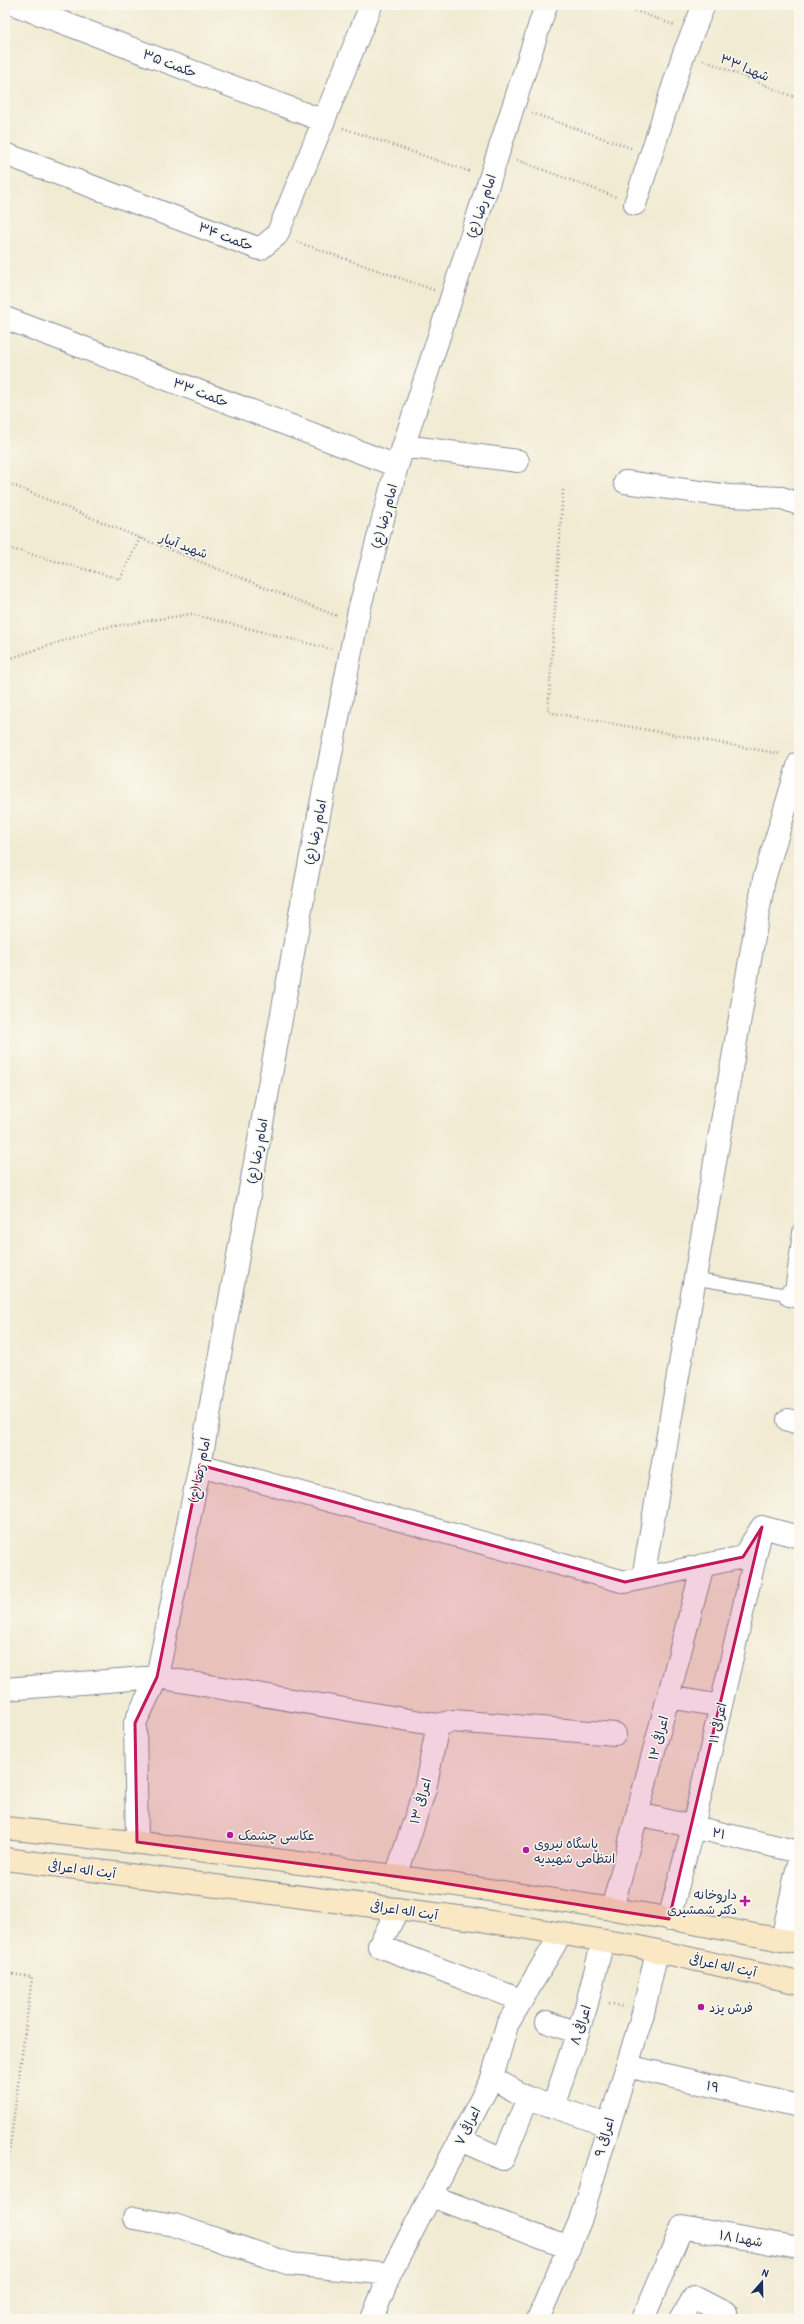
<svg xmlns="http://www.w3.org/2000/svg" width="804" height="2324" font-family="'Patrick Hand','Playpen Sans Arabic',sans-serif">
<style>
.lines{fill:none;stroke-linecap:round;stroke-linejoin:round}
.service-casing{stroke:#868d98;stroke-width:13}
.minor-casing{stroke:#868d98;stroke-width:24}
.secondary-casing{stroke:#868d98;stroke-width:24}
.path{stroke:#868d98;stroke-width:2.5;stroke-dasharray:1 3;stroke-linecap:butt}
.service{stroke:#fff;stroke-width:11}
.minor{stroke:#fff;stroke-width:22}
.secondary{stroke:#fae7c3;stroke-width:22}
.marked{fill:#c2185b;fill-opacity:0.2;stroke:#c2185b;stroke-width:3;stroke-linejoin:round}
.poi-dot{fill:#b5179e;stroke:#fbf7ec;stroke-width:1.5}
.labels{text-anchor:middle;dominant-baseline:central;stroke-width:3;stroke-linejoin:round;paint-order:stroke}
.street-label{font-size:13px;fill:#1b2f5e;stroke:#fbf7ec}
.poi-label{font-size:13px;fill:#1b2f5e;stroke:#fbf7ec;text-anchor:start}
</style>
<rect width="100%" height="100%" fill="#fbf7ec"/>
<filter id="ink" filterUnits="userSpaceOnUse"><feTurbulence type="fractalNoise" baseFrequency=".025" numOctaves="2"/><feDisplacementMap in="SourceGraphic" scale="8" xChannelSelector="R" yChannelSelector="G"/><feConvolveMatrix kernelMatrix="1 2 1 2 8 2 1 2 1" color-interpolation-filters="sRGB"/></filter>
<filter id="wash" filterUnits="userSpaceOnUse"><feTurbulence type="fractalNoise" baseFrequency=".012" numOctaves="4" result="noise"/><feDisplacementMap in="SourceGraphic" scale="16" xChannelSelector="R" yChannelSelector="G"/><feGaussianBlur stdDeviation="0.9" result="paint"/><feColorMatrix in="noise" values="0 0 0 0 0 0 0 0 0 0 0 0 0 0 0 0 0 1.4 0 .05"/><feComposite in="paint" operator="in"/></filter>
<g filter="url(#wash)">
<rect width="100%" height="100%" fill="#f1ebd3"/>
</g>
<g filter="url(#ink)">
<g class="lines">
<defs>
<path id="service" d="M695,1279l95,16 9,-66"/>
<path id="minor" d="M16,5l308,116
M5,154l255,95 17,-14 94,-230
M635,204l49,-151 20,-48
M5,318l392,148
M404,446l114,15
M625,482l104,14 53,2 17,6
M790,1295l9,2
M788,1420l11,3
M200,1465l425,117 118,-25 19,-30
M762,1527l37,10
M643,1578l121,-699 35,-116
M5,1689l152,-12 281,48 15,-4 162,13
M669,1697l52,9
M639,1814l160,38
M137,1842l-2,-119 22,-46 43,-212 105,-578 54,-277 38,-144 149,-461
M396,1876l29,-87 13,-64
M398,1909l-19,37 142,54
M612,1909l91,-344
M669,1919l24,-92 66,-287
M782,1940l17,-80
M547,2022l31,11
M627,2066l172,40
M492,2078l36,20 79,27
M553,2107l33,-100 17,-66
M460,2140l43,19 25,-61
M431,2196l138,52
M134,2218l40,7 116,39 100,10
M372,2319l18,-45 102,-196 15,-53 54,-91
M538,2319l42,-98 63,-208 14,-62
M643,2319l39,-92 117,21
M681,2319l13,-22 31,16 -4,6"/>
<path id="secondary" d="M5,1828c214,22 427,52 639,86 52,9 103,20 155,29
M5,1859l469,60 161,27 164,37"/>
</defs>
<!-- service casing -->
<use href="#service" class="service-casing"/>
<!-- minor casing -->
<use href="#minor" class="minor-casing"/>
<!-- secondary casing -->
<use href="#secondary" class="secondary-casing"/>
<!-- path -->
<path class="path" d="M620,5l54,20
M703,60l96,39
M532,113l99,35
M343,128l128,44
M517,160l99,37
M297,242l137,48
M5,482l135,56 197,78
M563,490l-15,222 233,42
M5,547l115,32 20,-41
M5,660l97,-32 89,-14 140,35
M5,1973l27,4 -27,208
M609,2003l14,4"/>
<!-- service -->
<use href="#service" class="service"/>
<!-- minor -->
<use href="#minor" class="minor"/>
<!-- secondary -->
<use href="#secondary" class="secondary"/>
</g>
</g>
<!-- marked area -->
<path class="marked" d="M200,1465l425,117 118,-25 19,-30 -93,392 -239,-38 -293,-39 -2,-119 22,-46z"/>
<!-- markers -->
<g class="poi-dot">
<circle cx="230" cy="1835" r="4"/>
<circle cx="526" cy="1850" r="4"/>
<path d="M743 1895h4v4h4v4h-4v4h-4v-4h-4v-4h4z"/>
<circle cx="701" cy="2007" r="4"/>
</g>
<g class="labels">
<!-- street labels -->
<g class="street-label">
<text transform="translate(170 63) rotate(21)">حکمت ۳۵</text>
<text transform="translate(745 67) rotate(22)">شهدا ۳۳</text>
<text transform="translate(481 206) rotate(-72)">امام رضا (ع)</text>
<text transform="translate(226 236) rotate(21)">حکمت ۳۴</text>
<text transform="translate(201 392) rotate(21)">حکمت ۳۳</text>
<text transform="translate(384 516) rotate(-75)">امام رضا (ع)</text>
<text transform="translate(184 545) rotate(21)">شهید آبیار</text>
<text transform="translate(315 832) rotate(-79)">امام رضا (ع)</text>
<text transform="translate(257 1151) rotate(-80)">امام رضا (ع)</text>
<text transform="translate(199 1470) rotate(-79)">امام رضا (ع)</text>
<text transform="translate(717 1723) rotate(-77)">اعرافی ۱۱</text>
<text transform="translate(658 1738) rotate(-75)">اعرافی ۱۲</text>
<text transform="translate(420 1801) rotate(-74)">اعرافی ۱۳</text>
<text transform="translate(719 1833) rotate(13)">۲۱</text>
<text transform="translate(82 1869) rotate(7)">آیت اله اعرافی</text>
<text transform="translate(404 1910) rotate(8)">آیت اله اعرافی</text>
<text transform="translate(723 1965) rotate(12)">آیت اله اعرافی</text>
<text transform="translate(580 2025) rotate(-72)">اعرافی ۸</text>
<text transform="translate(713 2086) rotate(13)">۱۹</text>
<text transform="translate(467 2126) rotate(-63)">اعرافی ۷</text>
<text transform="translate(604 2137) rotate(-74)">اعرافی ۹</text>
<text transform="translate(741 2238) rotate(10)">شهدا ۱۸</text>
</g>
<!-- poi labels -->
<g class="poi-label">
<text x="238" y="1835">عکاسی چشمک</text>
<text x="534" y="1843">پاسگاه نیروی<tspan x="534" dy="15">انتظامی شهیدیه</tspan></text>
<text x="737" y="1894" text-anchor="end">داروخانه<tspan x="737" dy="15">دکتر شمشیری</tspan></text>
<text x="709" y="2007">فرش یزد</text>
</g>
</g>
<!-- margin -->
<rect width="804" height="2324" fill="none" stroke="#fbf7ec" stroke-width="20"/>
<!-- north arrow -->
<g transform="translate(762 2282) rotate(20)" stroke="#fbf7ec" stroke-width="3" paint-order="stroke">
<path d="M0-3L7 15L0 10L-7 15Z" fill="#1b2f5e"/>
<text y="-6" font-size="11" font-weight="bold" text-anchor="middle" fill="#1b2f5e">N</text>
</g>
</svg>
